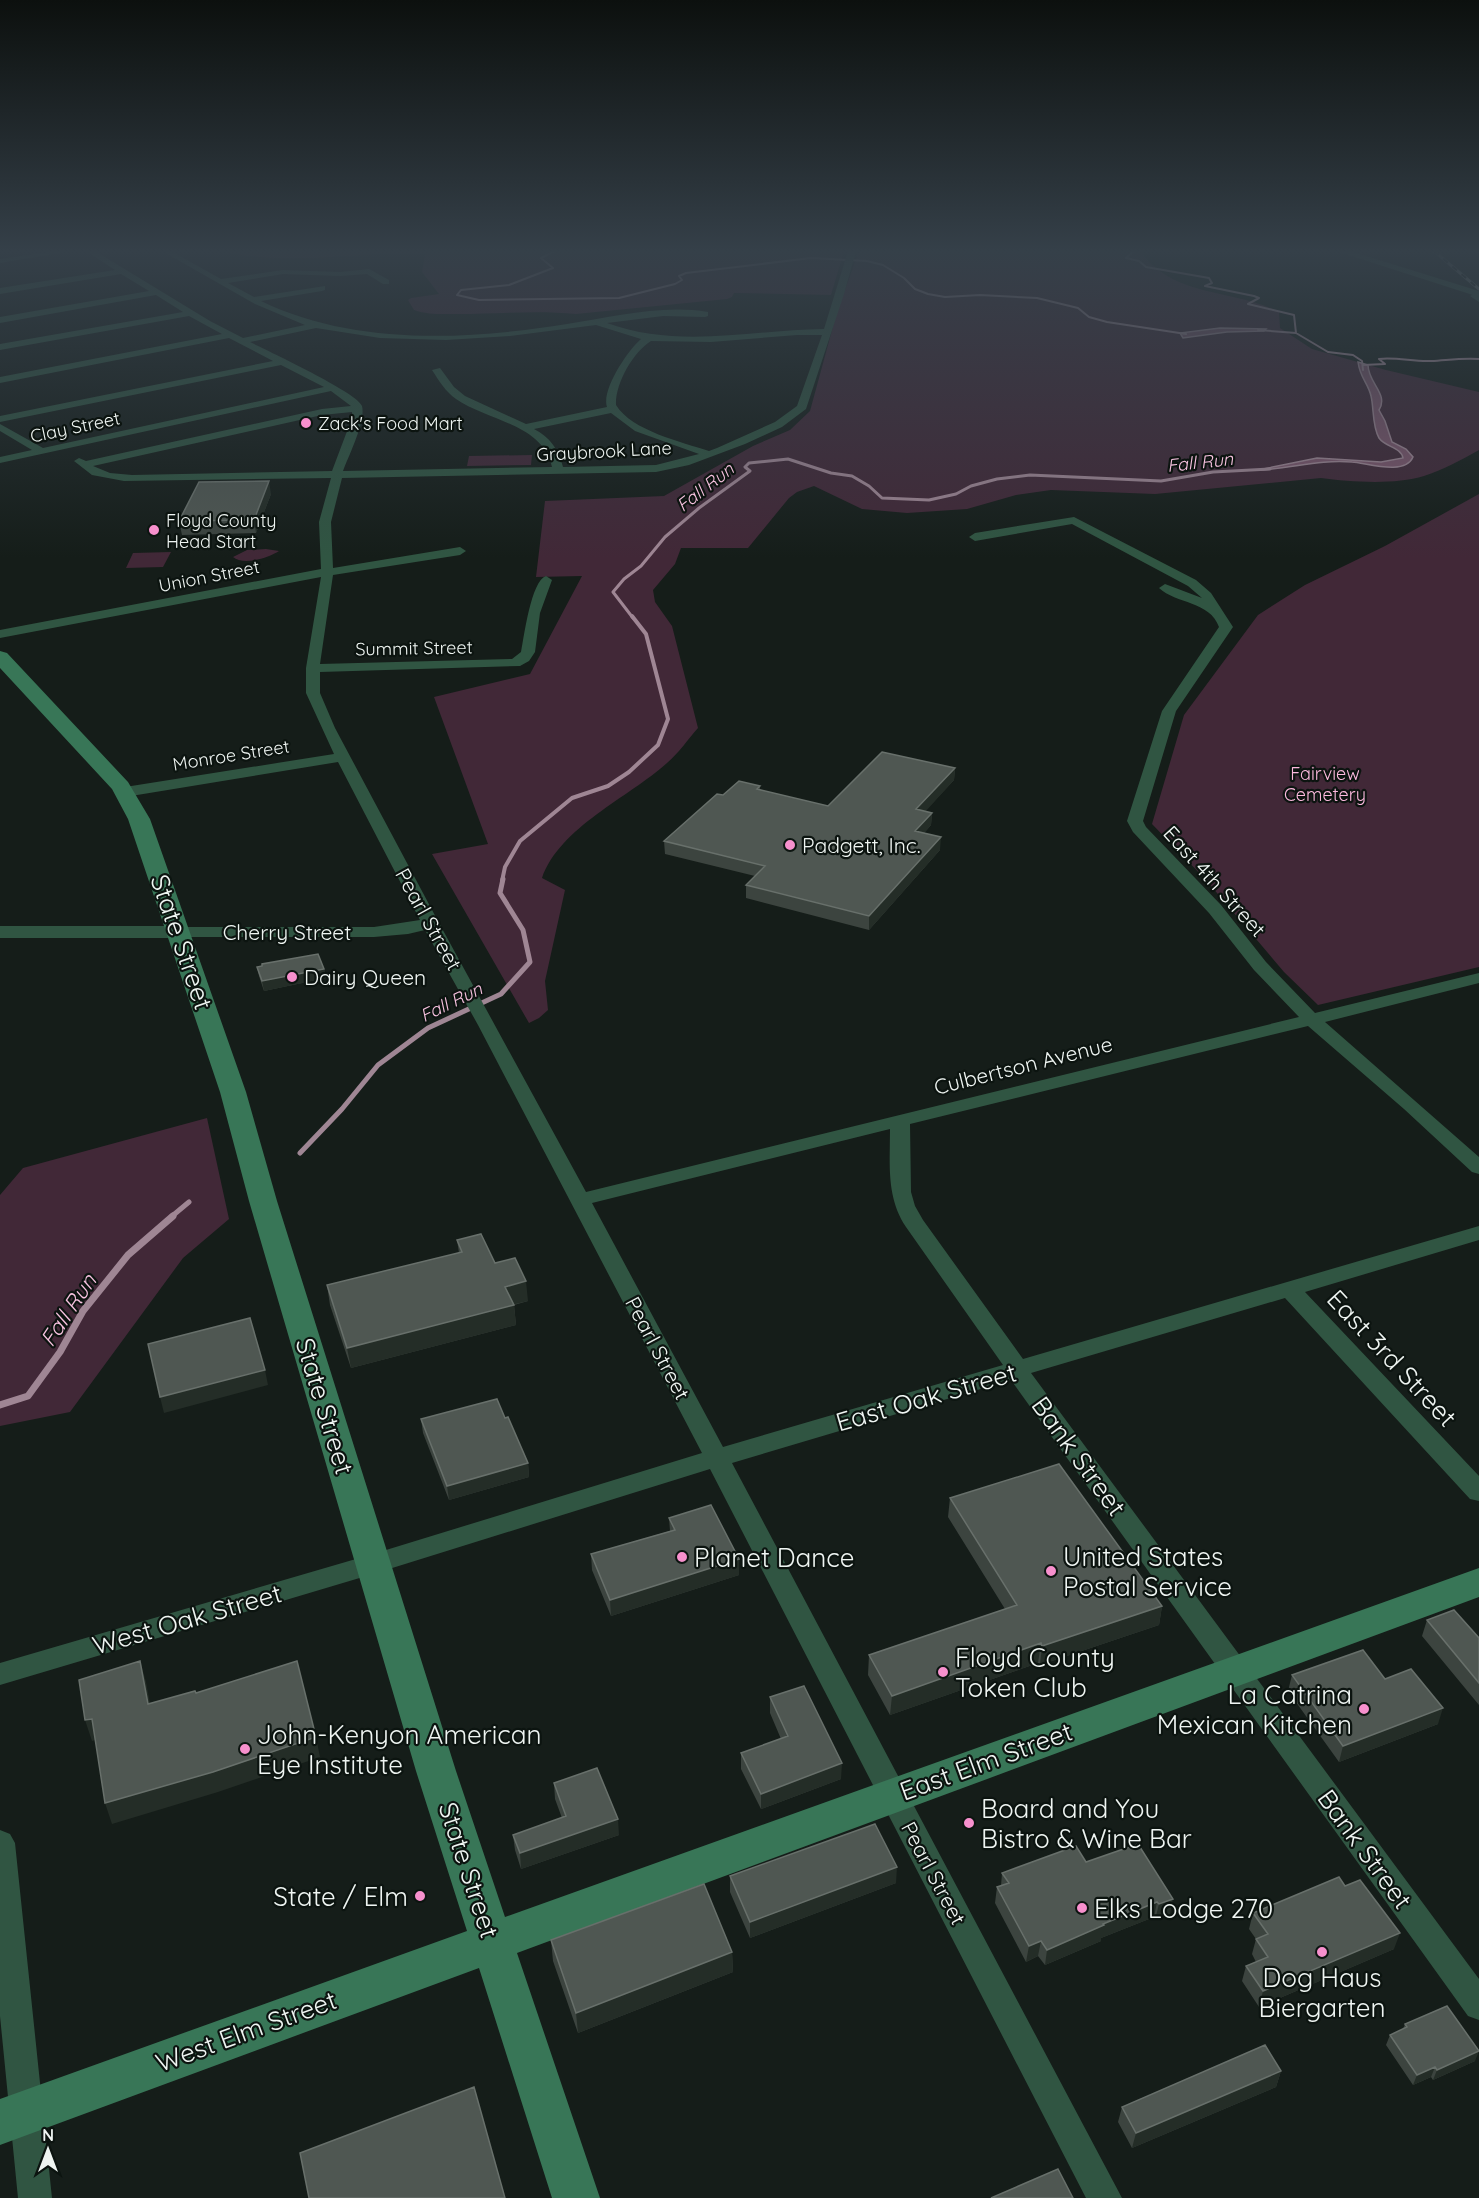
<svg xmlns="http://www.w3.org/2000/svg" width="1479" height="2198" font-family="Quicksand,sans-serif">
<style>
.green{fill:#412837}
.water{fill:#7d566c;stroke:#9f8694;stroke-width:1.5}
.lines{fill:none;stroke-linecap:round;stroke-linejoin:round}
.stream-far4{stroke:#9f8694;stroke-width:2}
.stream-far3{stroke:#9f8694;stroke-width:3}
.stream-far2{stroke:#9f8694;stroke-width:4}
.stream-far1{stroke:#9f8694;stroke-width:5}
.stream{stroke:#9f8694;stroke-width:7}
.minor{fill:#305542;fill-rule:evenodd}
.tertiary{fill:#305542;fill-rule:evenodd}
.secondary{fill:#387657;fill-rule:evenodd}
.rail-casing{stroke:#79807d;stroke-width:3}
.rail{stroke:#0c1410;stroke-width:2;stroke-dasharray:6;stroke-linecap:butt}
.wall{fill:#3c443f}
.shaded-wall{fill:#242d27}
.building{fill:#4f5752;stroke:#68706b;stroke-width:1.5}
.poi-dot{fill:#f790cd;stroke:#0c1410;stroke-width:2}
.labels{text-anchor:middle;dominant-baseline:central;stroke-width:4.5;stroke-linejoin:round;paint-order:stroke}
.far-poi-label{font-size:18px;fill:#eff5f2;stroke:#0c1410;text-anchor:start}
.far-street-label{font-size:18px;fill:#eff5f2;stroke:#0c1410}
.far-water-label{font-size:18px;font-style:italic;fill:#f9c3e1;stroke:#0c1410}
.far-park-label{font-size:18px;fill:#fcb9de;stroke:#0c1410}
.poi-label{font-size:21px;fill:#eff5f2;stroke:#0c1410;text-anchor:start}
.street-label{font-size:21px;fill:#eff5f2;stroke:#0c1410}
.water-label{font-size:22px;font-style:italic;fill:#f9c3e1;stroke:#0c1410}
.near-street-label{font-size:26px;fill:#eff5f2;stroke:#0c1410}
.near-poi-label{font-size:26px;fill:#eff5f2;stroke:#0c1410;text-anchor:start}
</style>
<rect width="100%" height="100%" fill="#151d19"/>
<!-- green -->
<path class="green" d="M219,251h625l-13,44 -97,-2 -2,4 -5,2 -151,15c-40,-4 -79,0 -119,0 -14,0 -29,1 -43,-4l-6,-10 3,-2 28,-4 -17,-22 3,-18c-73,-3 -132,13 -206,-3z
M859,251h281c35,48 92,37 139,61l1,16 32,21 74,21 93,22v58c-18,10 -36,20 -55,26 -29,9 -73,6 -103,2l-166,16 -104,-4 -35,5 -49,14 -60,4 -45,-4 -48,-23 -17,6 -8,6 -41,50h-67l-6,16 -22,26 2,12 17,24 26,102c-10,11 -19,25 -31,35 -39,35 -107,64 -125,115l23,12 -20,91 3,29 -9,8 -10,5 -97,-169 56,-10 -54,-147 96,-23 52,-98 -46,1 9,-76 119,-5 89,-50 37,-16 20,-19 27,-99z
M532,455l-1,10 -64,1 2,-10z
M1479,494v473l-161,38 -34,-33 -78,-92 -54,-56 32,-109 74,-100 47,-30 80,-39z
M266,549l13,2c-11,7 -36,15 -46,6l14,-7z
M171,552l-8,15 -37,1 7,-15z
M207,1118l22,101 -46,39 -113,154 -70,14v-231l23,-27z"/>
<!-- water -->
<path class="water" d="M1220,328l46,1 -2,2 -37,1 -44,6 -3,-5z
M1358,362l10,3c0,18 21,29 11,45l6,11 7,21 14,7 7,8c-8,19 -46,6 -61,5 -33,-3 -62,7 -94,8l59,-12 64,4 22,-4c-2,-11 -18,-11 -24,-20 -7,-12 -5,-30 -8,-42 -3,-13 -11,-18 -13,-34z"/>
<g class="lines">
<!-- stream-far4 -->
<path class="stream-far4" d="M555,251l-14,7 12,10 -44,17 -48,5 -4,5 22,5 140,-2 56,-14 7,-4 -3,-4 7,-3 125,-15 56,3 16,4 21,13 11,11 13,5 17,3 35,-2 57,3 41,10 11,9 18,5 79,12
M1134,251l-8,7 13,3 7,6 63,11 3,5 -7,3 49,10 5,2 -11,6 46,11 2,18 32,19 25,3 9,6 1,9
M1258,330l38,3
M1363,365l22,-1 -6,-5c18,-2 35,3 52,2 18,-1 29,-3 48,-2"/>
<!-- stream-far3 -->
<path class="stream-far3" d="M633,618l-20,-26 11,-13 17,-13 24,-29 34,-29 51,-37 -5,-4 4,-4 39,-4 43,14 21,3 17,10 13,12 47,2 27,-6 15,-8 26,-7 33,-4 131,6 52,-9 57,-3"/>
<!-- stream-far2 -->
<path class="stream-far2" d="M502,881l3,-14 15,-26 52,-43 36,-12 21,-14 29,-27 10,-26 -22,-85 -14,-18"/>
<!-- stream-far1 -->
<path class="stream-far1" d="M300,1153l42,-44 36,-44 50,-37 73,-34 29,-32 -7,-32 -23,-37 3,-14
M171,1217l18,-15"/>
<!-- stream -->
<path class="stream" d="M0,1405l28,-9 32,-44 23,-41 45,-56 45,-39"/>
<!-- minor -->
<path class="minor" d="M55,251h17l-72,12v-4z
M86,251h9l115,70 33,17 62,-13 -50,-21 -93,-53h9l50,28 62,-9 57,2 29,-3 20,11v4h-6l-16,-10 -27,2 -57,-2 -55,9 26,14 71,-11v4l-3,1 -61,10c93,45 206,39 306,23 45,-7 96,-20 141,-12v4l-3,1 -42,-1 -56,7c71,26 144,7 217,6l24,-78h8l-12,43 -38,115 -24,18 -37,17 -56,21 -33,7 -314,6 -11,44 2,46 127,-21 6,4 -6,4 -127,20 -13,89 192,-5 9,-7c3,-15 10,-71 25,-76l6,4 -12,33 -5,39 -6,9 -9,5 -200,6v21l15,35 104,195 147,269 713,-175 -45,-47 -45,-57 -76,-81 -6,-11 35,-110 57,-84c-9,-26 -43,-23 -60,-39l6,-4 37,14 -14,-12 -116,-62 -97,17 -6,-4 6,-4 99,-16 122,63 15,13 22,34 -57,84 -33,110 3,6 75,78 45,57 49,51 164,-40v10l-154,39 154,135v17l-7,-2 -68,-63 -96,-83 -398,98 1,68 4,14 8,14 100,139 456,-133v14l-174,52 174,184v25l-9,-2 -185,-201 -254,75 448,606v41l-11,-4 -457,-636 -279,83 390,735h-36l-376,-729 -337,105 -373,111v-22l373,-109 329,-101 -224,-428 -53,-95 -17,4 -34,3h-195l-6,-1 -3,-4 3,-4 6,-1h195l46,-7 -82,-158 -213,35 -8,-5 8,-5 209,-33 -28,-61v-25l15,-91 -321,61v-8l321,-61 -2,-47 12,-44 -207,3 -32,-6 -18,-14 5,-3 7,3 236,-52 29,-3 -20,-15 -331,72v-6l32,-7 -32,-19v-7l43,24 281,-61 -43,-22 -281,57v-6l273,-55 -44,-23 -229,45v-6l222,-43 -33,-18 -189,34v-6l183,-32 -27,-17 -156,28v-6l149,-26 -28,-17 -121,20v-6l115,-18zM596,325l45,14c-13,11 -40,51 -34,68l-81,17 -61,-28 -11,-9 -14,-19 -8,2c7,11 14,22 24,29 32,22 87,25 96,68l-209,4c6,-16 23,-50 19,-65 -4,-13 -94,-55 -112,-64l66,-14 64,10 66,2 64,-4zM797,335h25l-25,71 -22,16 -58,26 -8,3c-27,-9 -77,-20 -93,-46 -1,-21 17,-53 35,-64l60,1zM352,412v6l-20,53 -200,4 -22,-2 -17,-7 229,-51zM611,413l24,18 64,23 -43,11 -93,2c-4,-17 -13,-30 -29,-38zM890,1129c0,35 -4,68 16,98l97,138 -280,82 -131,-244z
M1472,251h7v3z
M1479,291v11l-9,-6z
M0,1830l10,4 5,9 37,355h-34l-18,-182z"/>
<!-- tertiary -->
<path class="tertiary" d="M1336,251h14l129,40v6z
M0,926h179l7,2 4,4 -4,4 -7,2h-179z"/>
<!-- secondary -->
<path class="secondary" d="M0,651l7,2 121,129 22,37 96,273 31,109 179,570 49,146 974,-349v29l-962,356 83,245h-48l-73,-230 -479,177v-46l467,-168 -51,-160 -167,-570 -29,-109 -92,-273 -16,-30 -112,-121z"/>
<defs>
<path id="rail" d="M1434,251l45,38"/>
</defs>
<!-- rail casing -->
<use href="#rail" class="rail-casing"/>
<!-- rail -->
<use href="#rail" class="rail"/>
</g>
<!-- wall -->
<path class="wall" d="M271,494l-15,39 -74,2 -3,-14z
M955,768l-1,12 -29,31 7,2 -1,12 -7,8 16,17 -71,80 -123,-32v-13l9,-9 -90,-22 -1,-13 59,-46 37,-9v4l68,16z
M257,967l67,2 2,9 -62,13 -5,-15z
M457,1240l38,23 33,38 -14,4 2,20 -165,43 -21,-63 -3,-20 132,-32z
M505,1418l23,45 1,14 -80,23 -26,-67 -2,-14z
M950,1498l212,108 -3,19 -119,40 -2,-2 -148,52 -22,-40 1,-20 136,-46 -57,-92z
M669,1518l70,57 -128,41 -19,-46 -1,-16 79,-23z
M1427,1620l52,18v67l-57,-69z
M1292,1675l146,49 -99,38 -51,-71z
M770,1697l71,82 -80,30 -20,-40v-16l40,-14 -11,-26z
M554,1783l65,52 -98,34 -6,-19 -2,-15 49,-17 -7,-19z
M1138,1844l32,70 -15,6 -1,-3 -53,21v3l-56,24 -7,-9 -12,6 -31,-59 2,-16 4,-1 1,-13 84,-11z
M730,1876l166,7 -146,55 -20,-46z
M1345,1886l49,63 -135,58 -17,-26 4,-15 10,-4 -4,-8 4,-15 -7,-10 4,-16z
M551,1940l181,12 1,20 -155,61 -25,-72z
M1405,2024l70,37 -42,19 -2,-3 -18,8 -27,-40 4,-10 13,-6z
M1281,2071l-5,16 -144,61 -14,-26 4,-15z"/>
<!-- shaded-wall -->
<path class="shaded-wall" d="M269,481l2,13 -15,39 -2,-13z
M955,768l-1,12 -38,42v-13z
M932,813l-1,12 -16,19v-13z
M941,837l-1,13 -71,80v-14z
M324,969l2,9 -62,13 -2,-10z
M526,1281l2,20 -21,5 -2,-19z
M514,1305l2,20 -165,43 -4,-20z
M265,1370l3,15 -104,28 -4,-16z
M528,1463l1,14 -80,23 -2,-14z
M739,1559v16l-128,41 -1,-16z
M1162,1606l-3,19 -119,40 2,-19z
M1041,1643l-3,20 -148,52 2,-19z
M140,1661l6,21 8,43 -6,-21z
M1443,1708l-5,16 -99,38 4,-16z
M92,1719l7,20 -7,2 -7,-21z
M316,1737l4,20 -102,35 -106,32 -7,-21z
M842,1763l-1,16 -80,30v-15z
M618,1819l1,16 -98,34 -1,-16z
M897,1867l-1,16 -146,55v-16z
M1173,1899l-3,15 -15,6 4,-16z
M1157,1902l-3,15 -53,21v3l-56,24 2,-15 56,-26z
M1400,1933l-6,16 -135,58 4,-16z
M1041,1941l-3,15 -12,6 3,-16z
M732,1952l1,20 -155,61 -2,-20z
M1479,2051l-4,10 -42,19 4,-10z
M1435,2067l-4,10 -18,8 4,-10z
M1281,2071l-5,16 -144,61 4,-15z"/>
<!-- building -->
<path class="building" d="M269,481l-15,39 -75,1 20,-39z
M882,752l73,16 -39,41 16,4 -17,18 26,6 -72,79 -123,-31 19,-19 -101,-25 53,-47 6,1 16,-14 21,5 -3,3 71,17z
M318,954l6,15 -62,12 -5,-14 5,-1v-2z
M481,1234l14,29 20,-5 11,23 -21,6 9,18 -167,43 -20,-63 135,-33 -5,-12z
M250,1318l15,52 -105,27 -12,-53z
M497,1399l8,19 3,-1 20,46 -81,23 -26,-67z
M1059,1464l103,142 -120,40 -1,-3 -149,53 -23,-41 148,-50 -67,-107z
M711,1505l28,54 -129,41 -19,-46 84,-24 -6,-12z
M1454,1610l25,28v45l-52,-63z
M1363,1650l22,29 26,-10 32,39 -100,38 -51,-71z
M140,1661l8,43 47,-13 1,2 101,-32 19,76 -103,35 -108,31 -13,-84 -7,1 -6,-40z
M804,1686l38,77 -81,31 -20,-41 47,-17 -18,-39z
M597,1768l21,51 -98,34 -7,-18 53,-19 -12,-33z
M875,1824l22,43 -147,55 -20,-46z
M1138,1844l35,55 -14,5 -2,-2 -54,22 1,1 -57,25 -6,-9 -12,5 -32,-59 12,-4 -7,-10 74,-27 10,16z
M1339,1877l6,9 15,-6 40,53 -137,58 -17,-25 22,-9 -12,-18 12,-5 -15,-21z
M704,1884l28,68 -156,61 -25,-73z
M1447,2006l32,45 -42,19 -2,-3 -18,8 -27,-40 17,-8 -2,-3z
M1265,2045l16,26 -145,62 -14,-26z
M474,2087l31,111h-196l-9,-45z
M1058,2169l15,29h-82z"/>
<!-- sky -->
<linearGradient id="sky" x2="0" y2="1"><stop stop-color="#0c100e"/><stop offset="0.45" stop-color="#354049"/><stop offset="1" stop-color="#354049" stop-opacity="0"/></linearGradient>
<rect width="1479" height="558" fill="url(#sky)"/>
<!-- markers -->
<g class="poi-dot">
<circle cx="306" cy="423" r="6"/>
<circle cx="154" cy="530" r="6"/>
<circle cx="790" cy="845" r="6"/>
<circle cx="292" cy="977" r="6"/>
<circle cx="682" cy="1557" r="6"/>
<circle cx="1051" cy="1571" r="6"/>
<circle cx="943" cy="1672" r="6"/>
<circle cx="1364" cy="1709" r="6"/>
<circle cx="245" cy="1749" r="6"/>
<circle cx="969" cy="1823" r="6"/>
<circle cx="420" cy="1896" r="6"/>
<circle cx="1082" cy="1908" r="6"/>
<circle cx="1322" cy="1952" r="6"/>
</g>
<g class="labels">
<!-- far-poi labels -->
<g class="far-poi-label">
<text x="318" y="423">Zack's Food Mart</text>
<text x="166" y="520">Floyd County<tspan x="166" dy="21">Head Start</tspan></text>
</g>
<!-- far-street labels -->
<g class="far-street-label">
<text transform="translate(75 427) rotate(-12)">Clay Street</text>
<text transform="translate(604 451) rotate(-3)">Graybrook Lane</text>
<text transform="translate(209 576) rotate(-11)">Union Street</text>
<text transform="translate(414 648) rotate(-1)">Summit Street</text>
<text transform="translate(231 755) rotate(-9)">Monroe Street</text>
</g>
<!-- far-water labels -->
<g class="far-water-label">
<text transform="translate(1200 462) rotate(-6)">Fall Run</text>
<text transform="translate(705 487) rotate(-38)">Fall Run</text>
<text transform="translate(451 1002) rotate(-26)">Fall Run</text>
</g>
<!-- far-park labels -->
<g class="far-park-label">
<text x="1325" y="773">Fairview<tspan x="1325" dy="21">Cemetery</tspan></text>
</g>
<!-- poi labels -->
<g class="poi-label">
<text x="802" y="845">Padgett, Inc.</text>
<text x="304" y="977">Dairy Queen</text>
</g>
<!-- street labels -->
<g class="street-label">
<text transform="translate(1215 881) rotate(48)">East 4th Street</text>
<text transform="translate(429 919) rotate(61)">Pearl Street</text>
<text x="287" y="932">Cherry Street</text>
<text transform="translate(1023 1065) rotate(-14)">Culbertson Avenue</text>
<text transform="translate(658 1348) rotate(62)">Pearl Street</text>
<text transform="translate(934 1873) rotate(62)">Pearl Street</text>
</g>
<!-- water labels -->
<g class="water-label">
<text transform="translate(68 1310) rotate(-56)">Fall Run</text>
</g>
<!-- near-street labels -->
<g class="near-street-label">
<text transform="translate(182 942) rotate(71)">State Street</text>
<text transform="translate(1392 1358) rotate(47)">East 3rd Street</text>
<text transform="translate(926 1397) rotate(-16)">East Oak Street</text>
<text transform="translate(325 1406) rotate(73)">State Street</text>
<text transform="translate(1079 1456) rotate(54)">Bank Street</text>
<text transform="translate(187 1619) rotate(-16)">West Oak Street</text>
<text transform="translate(986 1761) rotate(-20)">East Elm Street</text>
<text transform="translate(1365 1849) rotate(54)">Bank Street</text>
<text transform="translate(469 1870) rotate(72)">State Street</text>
<text transform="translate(246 2031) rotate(-20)">West Elm Street</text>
</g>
<!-- near-poi labels -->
<g class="near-poi-label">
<text x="1063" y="1556">United States<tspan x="1063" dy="30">Postal Service</tspan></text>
<text x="694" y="1557">Planet Dance</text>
<text x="955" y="1657">Floyd County<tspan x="955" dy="30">Token Club</tspan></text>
<text x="1352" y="1694" text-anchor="end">La Catrina<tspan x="1352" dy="30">Mexican Kitchen</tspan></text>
<text x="257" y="1734">John-Kenyon American<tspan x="257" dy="30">Eye Institute</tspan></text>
<text x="981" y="1808">Board and You<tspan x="981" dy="30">Bistro &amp; Wine Bar</tspan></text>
<text x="408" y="1896" text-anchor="end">State / Elm</text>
<text x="1094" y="1908">Elks Lodge 270</text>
<text x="1322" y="1977" text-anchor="middle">Dog Haus<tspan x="1322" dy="30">Biergarten</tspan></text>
</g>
</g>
<!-- north arrow -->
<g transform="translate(48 2150)" stroke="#0c1410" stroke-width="4.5" paint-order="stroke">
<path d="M0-4.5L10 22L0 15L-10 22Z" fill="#eff5f2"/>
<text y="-9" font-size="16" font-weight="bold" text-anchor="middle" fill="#eff5f2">N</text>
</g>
</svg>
